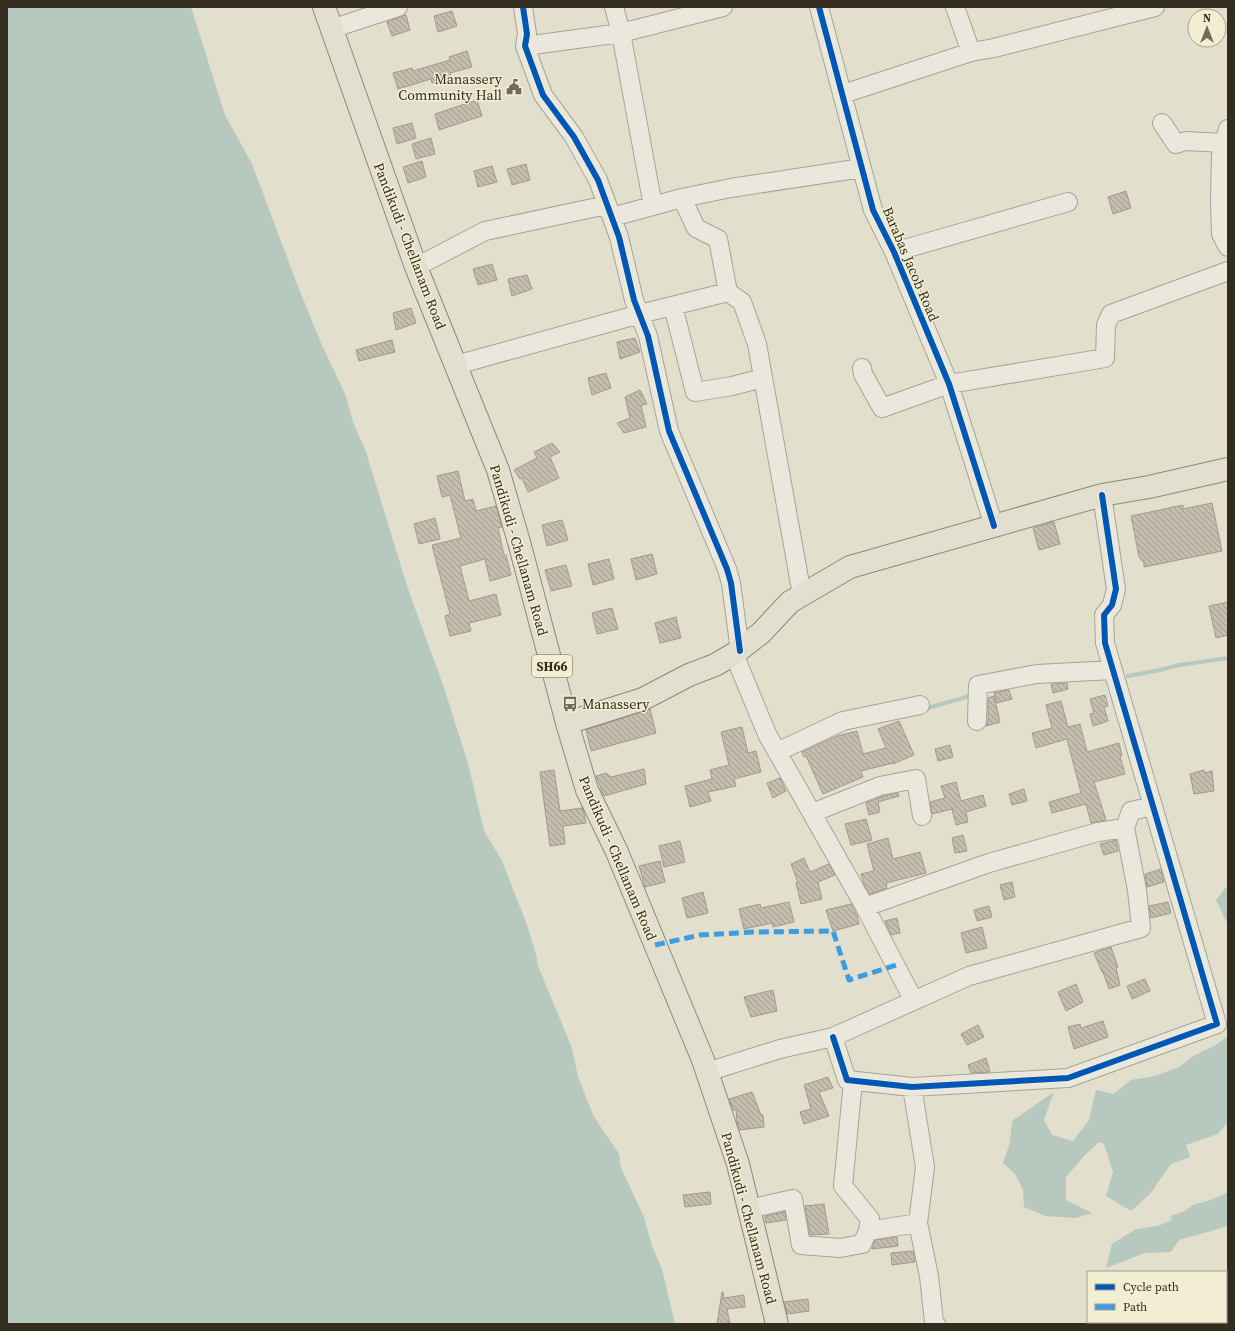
<svg xmlns="http://www.w3.org/2000/svg" width="1235" height="1331" font-family="'Source Serif 4',serif">
<style>
.water{fill:#b7c8bf}
.lines{fill:none;stroke-linecap:round;stroke-linejoin:round}
.stream{stroke:#b7c8bf;stroke-width:4}
.building{fill:url(#building-back-hatch);stroke:#a19b8c}
.minor-casing{stroke:#a7a396;stroke-width:20}
.major-casing{stroke:#8c897c;stroke-width:24}
.minor{stroke:#eae8dd;stroke-width:18}
.major{stroke:#e2dfcf;stroke-width:22}
.quiet{stroke:#3e9de0;stroke-width:5;stroke-dasharray:10 5;stroke-linecap:butt}
.cycleway-casing{stroke:#f2eed3;stroke-width:8}
.cycleway{stroke:#0057b8;stroke-width:6}
.labels{text-anchor:middle;dominant-baseline:central;stroke-width:3;stroke-linejoin:round;paint-order:stroke}
.shield{fill:#f2eed3;stroke:#6d6755;stroke-width:1}
.shield-label{font-size:13px;font-weight:bold;fill:#342d1f}
.poi-label{font-size:14px;fill:#342d1f;stroke:#f2eed3;text-anchor:end}
.street-label{font-size:14px;fill:#342d1f;stroke:#f2eed3}
</style>
<defs>
<pattern id="building-back-hatch" width="6" height="6" patternUnits="userSpaceOnUse"><rect width="6" height="6" fill="#c5bdad"/><path d="M-1 5l2 2M0 0l6 6M5-1l2 2" fill="none" stroke="#a19a8c"/></pattern>
</defs>
<rect width="100%" height="100%" fill="#e2dfcc"/>
<!-- water -->
<path class="water" d="M7,7h184l34,108 27,49 45,120 24,59 25,53 7,26 13,30 42,137 35,96 25,78 16,68 18,30 25,64 9,29 2,12 34,82 6,29 16,40 25,37 2,14 23,49 8,29 10,23 13,55h-668z
M1228,885v40l-12,-25z
M1228,1036v88h-2l-8,10 -32,11 4,12 -19,7 -21,30 -19,17 -25,-15 7,-24 -9,-28 -5,-2 -15,14 -18,21v23l26,13 -16,5 -31,-2 -21,-9 -1,-17 -8,-16 -12,-11 7,-20 2,-22 42,-29 -10,28 8,15 21,6 16,-21 7,-30 17,4 18,-14 24,-4 24,-9 14,-11 21,-10z
M1228,1192v34l-49,14 -8,12 -26,1 -39,15 6,-24 24,-15 22,-3 14,-6 -1,-4 14,-5 8,-6 18,-5z
M1228,1279v45h-101l3,-2h96v-42z"/>
<g class="lines">
<!-- stream -->
<path class="stream" d="M1128,676l32,-6 19,-5 49,-7
M924,709l49,-14"/>
</g>
<!-- building -->
<path class="building" d="M452,11l5,15 -19,6 -4,-16z
M406,15l4,15 -18,6 -5,-14z
M467,51l5,16 -22,6 1,4 -19,6 -1,-4 -33,10 -5,-16 19,-5 1,3 37,-11 -1,-3z
M477,100l5,16 -43,14 -4,-16z
M412,123l4,15 -19,6 -4,-16z
M431,138l4,16 -19,5 -4,-15z
M422,161l4,16 -18,6 -5,-16z
M526,164l4,16 -18,5 -5,-16z
M492,166l5,16 -19,5 -4,-16z
M1126,191l5,17 -18,6 -5,-17z
M492,264l5,16 -19,5 -5,-16z
M527,275l5,14 -20,7 -4,-17z
M411,308l5,15 -20,7 -3,-17z
M635,338l5,14 -20,7 -3,-17z
M392,340l3,12 -36,9 -3,-11z
M606,373l5,15 -19,7 -4,-17z
M640,390l7,14 -6,1 5,22 -22,6 -7,-10 13,-5 -5,-21z
M552,443l8,9 -10,5 9,21 -31,14 -6,-14 -2,1 -6,-9 23,-12 -3,-6z
M458,471l7,30 8,-2 3,12 20,-5 6,21 -4,1 6,27h2l5,20 -21,6 -5,-22 -25,7 9,35 27,-7 5,21 -32,8 2,8 -21,5 -5,-20 5,-2 -18,-69 29,-7 -11,-43 -8,2 -5,-21z
M1212,503l10,48 -78,16v-4l-5,-6 -8,-41 52,-11v4z
M435,518l5,21 -21,5 -5,-20z
M562,520l6,20 -21,6 -5,-21z
M1054,522l6,22 -21,6 -6,-22z
M652,554l5,20 -21,6 -5,-21z
M609,559l5,20 -21,6 -5,-21z
M566,565l6,21 -21,5 -6,-21z
M1228,602v33l-12,3 -7,-32z
M612,608l6,21 -21,5 -5,-21z
M676,617l5,21 -21,5 -5,-20z
M1067,683l1,6 -15,4 -2,-9z
M1009,690l3,9 -15,4 -3,-10z
M1105,695l3,11 -4,1 4,14 -15,5 -3,-12 4,-1 -4,-14z
M994,696l6,26 -14,4 2,-5v-23z
M1061,701l7,26 12,-3 7,28 32,-9 3,12 -2,1 5,18 -31,8 12,38 -15,3 -5,-19 -34,9 -3,-11 32,-9 -14,-54 -31,9 -4,-15 20,-5 -6,-23z
M650,709l6,24 -65,18 -5,-21z
M899,721l15,34 -21,9v-1l-32,8 2,6 -40,17 -17,-38 -2,1 -2,-5 35,-16 20,-5 6,23 23,-6 -8,-19z
M742,727l6,26 8,-2 5,21 -27,7 2,7 -28,6 3,9 -21,6 -5,-21 27,-7 -2,-9 19,-5 -8,-33z
M950,745l3,12 -15,4 -3,-12z
M644,769l2,15 -42,12 -8,-20 10,-3 5,4z
M554,770l6,41 22,-3 2,5 2,10 -23,3 2,18 -15,2 -10,-74z
M1204,770v3l8,-2 2,20 -20,3 -4,-20z
M780,778l6,13 -13,7 -6,-15z
M956,782l5,19 22,-6 3,11 -20,6 2,10 -12,3 -4,-16 -20,5 -2,-12 15,-4 -4,-12z
M1024,789l3,12 -15,4 -3,-11z
M898,793l1,3 -21,6 2,10 -11,3 -3,-12 17,-7z
M866,819l6,21 -21,5 -6,-21z
M963,835l4,16 -12,2 -3,-15z
M888,838l5,21 27,-7 6,21 -40,10 1,5 -17,6 -6,-10 -3,-10 13,-3 -7,-27z
M1116,840l2,11 -14,4 -4,-11z
M680,841l5,21 -21,5 -5,-21z
M804,858l6,14 19,-8 6,11 -17,7 4,17 -21,5 -5,-21h2l-7,-19z
M660,861l5,21 -20,5 -6,-21z
M1161,869l3,13 -17,5 -2,-13z
M1012,882l3,15 -11,3 -4,-15z
M703,892l5,21 -21,5 -5,-20z
M789,902l5,20 -21,5 -1,-4 -28,6 -5,-20 21,-5 1,4z
M1168,902l3,11 -20,5 -2,-12z
M851,904l6,11 2,9 -26,7 -7,-21z
M989,906l3,11 -15,4 -3,-11z
M897,918l3,15 -9,2 -6,-14z
M982,927l5,21 -21,5 -5,-20z
M1111,947l7,20 -2,1 4,17 -11,4 -6,-17h-1l-8,-19z
M1145,979l5,12 -18,8 -5,-13z
M1076,984l7,18 -17,9 -8,-19z
M773,990l4,21 -26,6 -7,-20z
M1103,1021l5,16 -34,12 -6,-22 12,-3 1,4z
M978,1025l6,12 -17,8 -6,-11z
M986,1058l4,14 -19,1 -3,-8z
M828,1077l5,11 -14,4 10,24 -25,8 -4,-12 11,-3 -7,-24z
M752,1092l9,23h2l1,12 -24,3 -3,-8 -1,-12h-3l-4,-11z
M710,1192l1,12 -26,3 -2,-12z
M824,1204l5,30 -19,1 -5,-29z
M785,1212l1,8 -20,3 -1,-7z
M897,1237l1,9 -26,3 3,-9z
M913,1251l2,11 -23,3 -1,-12z
M722,1292h1l1,6 20,-3 1,12 -18,2 3,15h-13z
M808,1299l1,12 -22,3 -3,-12z"/>
<g class="lines">
<defs>
<path id="minor" d="M523,7l4,27 -2,12 18,49 31,42 24,43 21,57 15,63 14,36 21,95 58,138 4,14 9,68
M614,7l7,26 102,-26
M819,7l54,203 21,42 55,132 45,142
M955,7l16,45
M331,29l67,-22
M525,46l96,-13 32,173
M843,94l128,-42 23,-4 161,-41
M1162,123l14,21 10,-3 38,2
M1228,129l-7,26 -1,44 1,35 7,13
M682,198l14,30 22,11 10,53
M612,217l70,-19 49,-10 131,-20
M894,252l174,-50
M416,267l69,-36 122,-26
M673,306l22,86 37,-6 31,-8
M456,365l184,-51 88,-22 14,10 15,42 45,251
M862,368l1,6 19,34 67,-24 156,-26 1,-33 5,-11 117,-43
M734,654l33,80 98,173 124,-44 109,-31 27,-4 6,-17 22,-5
M977,721l1,-36 59,-11 76,-4
M777,752l66,-31 77,-16
M812,813l68,-27 36,-7 6,37
M865,907l49,94
M833,1037l14,43 65,7 156,-9 149,-54 -112,-381 -1,-28 8,-10 4,-16 -14,-94
M707,1072l73,-23 53,-12 136,-61 172,-48 -4,-38 -12,-62
M853,1081l-10,105 27,33 -2,12 50,-8
M912,1087l13,80 -7,56 11,53 5,46 2,2
M749,1209l44,-10 8,46 39,3 22,-4 6,-13"/>
<path id="major" d="M324,7l92,260 82,203 21,72 48,181 20,67 30,62 86,208 35,104 39,160
M567,723l76,-24 46,-24 26,-10 19,-11 27,-21 29,-31 60,-35 252,-72 47,-8 79,-18"/>
</defs>
<!-- minor casing -->
<use href="#minor" class="minor-casing"/>
<!-- major casing -->
<use href="#major" class="major-casing"/>
<!-- minor -->
<use href="#minor" class="minor"/>
<!-- major -->
<use href="#major" class="major"/>
<!-- quiet -->
<path class="quiet" d="M655,945l45,-10 55,-3 78,-1 16,49 47,-15"/>
<defs>
<path id="cycleway" d="M523,7l4,27 -2,12 18,49 31,42 24,43 21,57 15,63 14,36 21,95 58,138 4,14 9,68
M819,7l54,203 21,42 55,132 45,142
M833,1037l14,43 65,7 156,-9 149,-54 -112,-381 -1,-28 8,-10 4,-16 -14,-94"/>
</defs>
<!-- cycleway casing -->
<use href="#cycleway" class="cycleway-casing"/>
<!-- cycleway -->
<use href="#cycleway" class="cycleway"/>
</g>
<!-- icons -->
<defs>
<symbol id="civic-bare" viewBox="-9 -9 18 18"><path d="M-.6-6.5H3V-4.5H.6V-3L4-1V1h2V6H-6V1h2V-1L-.6-3ZM-1.2 2.5V6h2.4V2.5Z" fill="#716b5c" stroke="#f2eed3" stroke-width="2.5" paint-order="stroke"/></symbol>
<symbol id="bus-bare" viewBox="-9 -9 18 18"><path d="M-5-6H5V4H4V6H2V4H-2V6H-4V4H-5ZM-3.5-4V0h7V-4ZM-3.5 1.2v1.5H-2V1.2ZM2 1.2v1.5H3.5V1.2Z" fill="#716b5c" stroke="#f2eed3" stroke-width="2.5" paint-order="stroke"/></symbol>
</defs>
<g fill-rule="evenodd">
<use href="#civic-bare" x="503" y="76" width="22" height="22"/>
<use href="#bus-bare" x="559" y="693" width="22" height="22"/>
</g>
<g class="labels">
<!-- shield labels -->
<rect class="shield" x="532" y="655" width="40" height="22" rx="3"/>
<g class="shield-label">
<text x="552" y="666">SH66</text>
</g>
<!-- poi labels -->
<g class="poi-label">
<text x="502" y="79">Manassery<tspan x="502" dy="16">Community Hall</tspan></text>
<text x="582" y="704" text-anchor="start">Manassery</text>
</g>
<!-- street labels -->
<g class="street-label">
<text transform="translate(410 246) rotate(69)">Pandikudi - Chellanam Road</text>
<text transform="translate(911 264) rotate(67)">Barabas Jacob Road</text>
<text transform="translate(519 550) rotate(74)">Pandikudi - Chellanam Road</text>
<text transform="translate(618 858) rotate(67)">Pandikudi - Chellanam Road</text>
<text transform="translate(749 1218) rotate(75)">Pandikudi - Chellanam Road</text>
</g>
</g>
<!-- border -->
<rect width="1235" height="1331" fill="none" stroke="#342d1f" stroke-width="16"/>
<!-- legend -->
<rect x="1087" y="1271" width="140" height="52" fill="#f2eed3" stroke="#a6a18b"/>
<rect x="1095" y="1284" width="20" height="6" fill="#0057b8" stroke="#a6a18b"/>
<text x="1123" y="1291" font-size="12" fill="#342d1f">Cycle path</text>
<rect x="1095" y="1304" width="20" height="6" fill="#3e9de0" stroke="#a6a18b"/>
<text x="1123" y="1311" font-size="12" fill="#342d1f">Path</text>
<!-- north arrow -->
<g transform="translate(1207 28)"><circle r="19" fill="#f2eed3" stroke="#a6a18b"/>
<path d="M0-3L7 15L0 10L-7 15Z" fill="#716b5c"/>
<text y="-6" font-size="11" font-weight="bold" text-anchor="middle" fill="#342d1f">N</text>
</g>
</svg>
